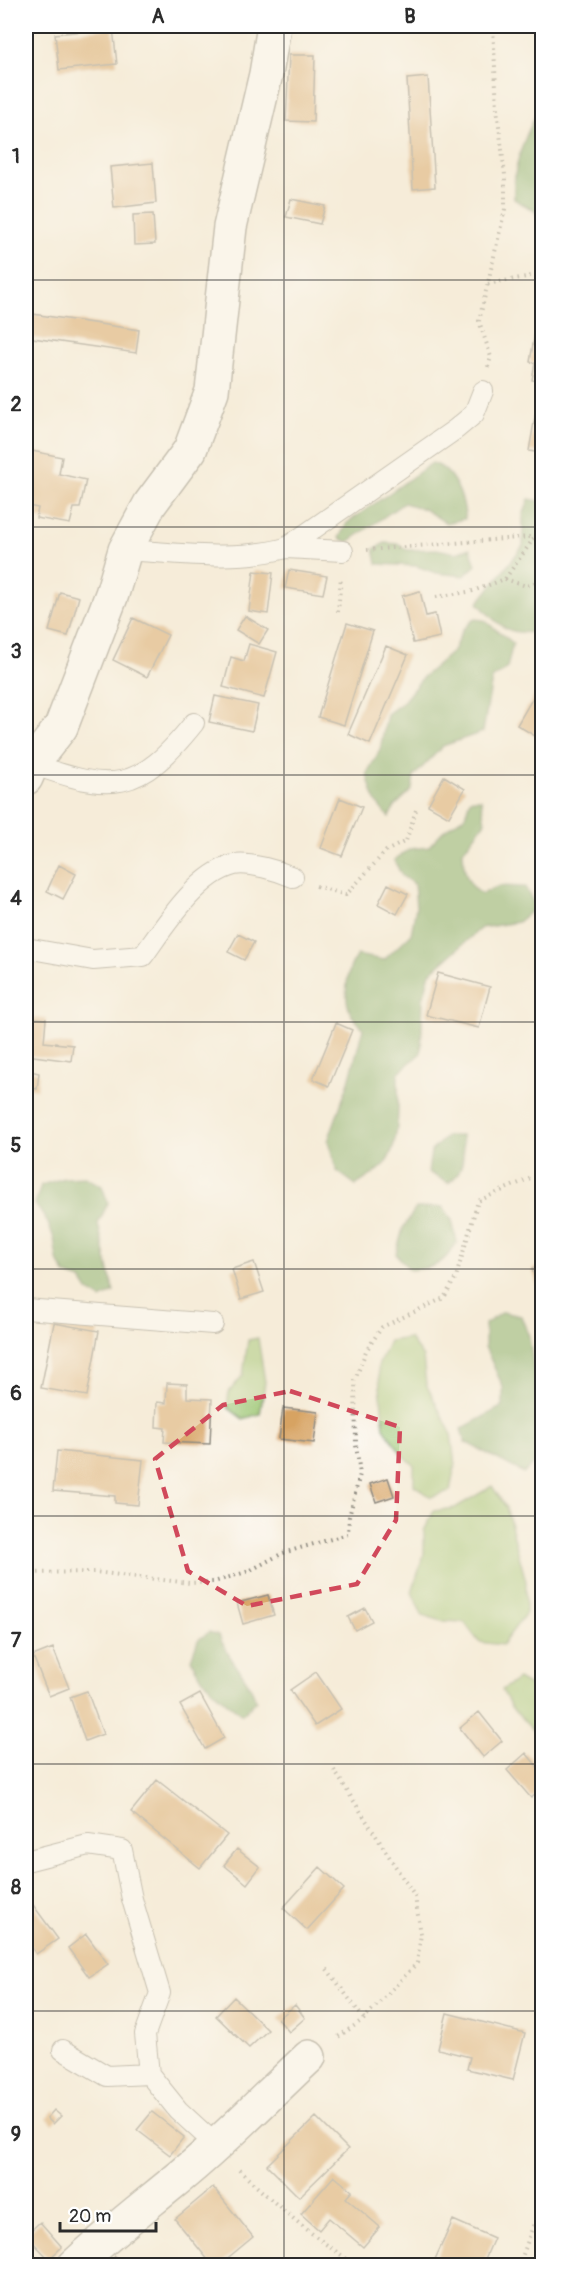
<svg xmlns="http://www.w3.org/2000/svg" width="568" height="2291" font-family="Pangolin,sans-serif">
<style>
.green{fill:#9bc470;stroke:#63784e;stroke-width:1.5}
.forest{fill:#7caa62;stroke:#546a46;stroke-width:1.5}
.building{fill:#d7a362}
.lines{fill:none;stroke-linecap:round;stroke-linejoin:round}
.lane-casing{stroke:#908c82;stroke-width:22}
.street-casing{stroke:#908c82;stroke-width:36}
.path{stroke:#908c82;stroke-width:4;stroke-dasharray:1.5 4.5;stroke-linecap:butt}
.lane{stroke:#fff;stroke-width:20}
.street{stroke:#fff;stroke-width:33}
.marked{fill:none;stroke:#d1495b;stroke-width:4.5;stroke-dasharray:12 8;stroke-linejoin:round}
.grid{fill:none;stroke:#2b2b2b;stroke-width:1.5;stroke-opacity:0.55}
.neatline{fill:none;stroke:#2b2b2b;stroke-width:2}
.grid-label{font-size:20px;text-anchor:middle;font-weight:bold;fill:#2b2b2b}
</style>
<rect width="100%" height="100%" fill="#fff"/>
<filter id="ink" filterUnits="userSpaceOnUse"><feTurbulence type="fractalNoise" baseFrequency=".0167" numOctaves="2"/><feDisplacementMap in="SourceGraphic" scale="12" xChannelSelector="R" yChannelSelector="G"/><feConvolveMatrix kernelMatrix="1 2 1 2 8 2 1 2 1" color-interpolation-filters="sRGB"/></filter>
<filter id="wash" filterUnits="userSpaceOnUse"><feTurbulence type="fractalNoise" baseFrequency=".008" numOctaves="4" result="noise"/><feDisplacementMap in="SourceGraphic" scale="24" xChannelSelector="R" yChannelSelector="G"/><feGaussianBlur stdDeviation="1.35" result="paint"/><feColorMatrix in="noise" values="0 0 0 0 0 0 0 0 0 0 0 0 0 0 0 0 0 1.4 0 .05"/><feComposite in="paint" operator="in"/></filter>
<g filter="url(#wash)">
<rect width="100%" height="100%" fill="#f6ecd9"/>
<!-- green -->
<path class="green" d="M258,1338l7,44 -5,32 -17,5 -16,-12 2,-15 14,-17 5,-35z
M409,1338l14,19 3,27 25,49 4,33 -5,25 -19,6 -17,-12v-20l-13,-12 -17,-25 -6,-62 11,-25z
M492,1486l14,21 20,74v32l-24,32 -23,-3 -15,-20 -22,-1 -20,-6 -10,-23 12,-38v-23l10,-20 21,-3z
M518,1679l24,14v47l-31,-33 -9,-17z"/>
<!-- forest -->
<path class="forest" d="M539,109h3v114l-7,-12 -21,-12c-2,-32 10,-62 25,-90z
M432,463c21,5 33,36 33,56l-19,4 -22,-14 -20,-6 -56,39 -9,-4 8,-15z
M529,499l11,2 2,3v127c-33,6 -42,-4 -64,-28l45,-57v-30z
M385,543l14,1 8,6 30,-1 19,4 14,-5 6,17 -12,11 -28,-3 -20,-7 -39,-2 -3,-15z
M474,619l10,1 29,23 -6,25 -15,11 -9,53 -40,14 -29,30 -2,14 -17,16 -6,11c-14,-12 -18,-26 -22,-44l13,-23 7,-36 15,-11 22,-27 29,-25 10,-22z
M470,799h11l4,23 -22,29c1,20 2,31 18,43l18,-8 26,1 11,20 -18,15 -37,6 -51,45 -7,26 -2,54 -23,20c0,27 4,78 -18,96 -7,6 -16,11 -24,16l-19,-14 -9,-30 21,-60 14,-52c-3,-5 -9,-10 -12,-15 -8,-16 -5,-45 6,-59l27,5 27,-26 5,-27 -2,-23 -12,-8 -8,-16 16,-11 18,-2 15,-16 22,-15z
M447,1136h15c2,17 3,38 -14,47l-20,-11 3,-21z
M85,1177l17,9 6,17 -10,21 16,68 -13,7 -13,-8 -7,-11 -15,-5 -9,-15 -3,-22 -7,-17 -12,-17 6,-19 23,-7z
M443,1207l9,13 5,22c-13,22 -21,26 -47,28l-14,-16 7,-26 13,-20z
M503,1312l18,4 8,20 13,93v28l-18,16 -59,-31 -4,-13 42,-23v-19l-18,-40v-23z
M209,1632l10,3c8,25 30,41 37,66l-14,13c-19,-13 -43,-34 -51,-55l7,-19z"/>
<g id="blocks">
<!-- building -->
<path class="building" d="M113,28l4,36 -58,6 -4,-36z
M289,55h26l-2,67 -27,-1z
M428,77l7,110 -22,2 -6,-110z
M153,163l3,40 -42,5 -4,-41z
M291,199l34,7 -5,18 -34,-7z
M153,214l2,30 -21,1 -1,-30z
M541,297h1v85l-10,-2 3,-17 -5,-1z
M26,313l113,17 -3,23 -110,-16z
M541,382h1v71l-13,-2z
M32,451l30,6 -3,17 27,6 -6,28h-6l-4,16 -34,-6 2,-10 -10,-2 -2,10v-59l4,1z
M289,570l38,6 -4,18 -38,-6z
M254,571l19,2 -5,41 -19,-3z
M420,591l6,25 9,-2 5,23 -27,6 -11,-47z
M60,592l19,5 -11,39 -19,-5z
M245,616l23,14 -9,14 -23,-14z
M133,618l35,17 -21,42 -34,-17z
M347,623l26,8 -29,94 -26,-8z
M249,644l28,8 -13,46 -41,-11 8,-30 13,4z
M386,646l22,9 -38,89 -22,-10z
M542,682v42l-7,12 -18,-11z
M215,696l43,9 -6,26 -43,-9z
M444,776l21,13 -16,28 -21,-12z
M340,798l22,9 -20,49 -21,-8z
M59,865l17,9 -13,25 -16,-8z
M388,884l20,10 -11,20 -19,-10z
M238,934l16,8 -10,18 -16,-8z
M438,973l52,14 -11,41 -53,-13z
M27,1017l19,2 -2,23 29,3 -2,16 -45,-6z
M336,1023l16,7 -23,56 -16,-7z
M26,1070l13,3 -2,16 -11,-2z
M254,1262l10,30 -23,7 -9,-30z
M542,1266v35l-10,-32z
M54,1323l45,8 -12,65 -46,-8z
M167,1383l20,1v14l25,1 -2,45 -46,-2 1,-14 -9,-1 1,-25 9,1z
M283,1408l35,4 -4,31 -35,-4z
M57,1451l86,9 -5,45 -23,-2v-7l-62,-5z
M388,1478l6,18 -18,6 -6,-18z
M268,1595l6,20 -31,9 -6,-21z
M365,1608l7,13 -17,9 -7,-13z
M53,1648l16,40 -20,8 -16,-40z
M316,1672l25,37 -26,17 -25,-36z
M87,1691l16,43 -18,7 -15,-44z
M200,1694l24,44 -19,11 -25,-44z
M479,1712l23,29 -19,16 -23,-29z
M526,1753l16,19v17l-11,9 -24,-28z
M157,1780l70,55 -27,33 -69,-56z
M237,1849l23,18 -13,17 -23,-19z
M320,1867l24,22 -37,41 -24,-22z
M28,1898l30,41 -22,15 -10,-15v-39z
M86,1934l22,30 -19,13 -21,-29z
M234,1997l34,33 -19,18 -33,-32z
M295,2005l10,13 -16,14 -11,-13z
M447,2013l78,20 -12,47 -46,-11 3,-12 -32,-8z
M54,2110l7,6 -8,8 -6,-6z
M152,2112l32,25 -14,18 -33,-25z
M316,2117l32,32 -49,48 -32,-32z
M334,2176l18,15 -6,7 34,29 -17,20 -34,-29 -10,12 -18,-16z
M213,2187l40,50 -35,29h-5l-38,-47z
M453,2220l41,18 -12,28h-50z
M40,2222l22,25 -13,12 -23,-24z
M115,2256l12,10h-19z"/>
</g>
</g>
<g filter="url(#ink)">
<use href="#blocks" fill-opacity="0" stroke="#908c82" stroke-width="1.5"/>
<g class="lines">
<defs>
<path id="lane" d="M286,548l57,3
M125,550c53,3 109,12 161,-2l170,-119 18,-15 9,-23
M32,764c81,29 106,29 162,-41
M26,948l67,12 50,-4c21,-29 54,-82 91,-91 16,-3 45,6 59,12
M26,1309l187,15
M26,1861l62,-16 34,5 10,49 28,94 -15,41 4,40 29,36 38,35
M63,2050l44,26 42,-2"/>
<path id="street" d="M26,778l6,-14 29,-37 51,-133 13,-44 25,-46 40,-54 22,-59 18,-164 36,-153 8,-48
M74,2266c31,-29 63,-54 96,-81 49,-39 93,-85 139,-128"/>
</defs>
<!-- lane casing -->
<use href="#lane" class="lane-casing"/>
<!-- street casing -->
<use href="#street" class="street-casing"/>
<!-- path -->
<path class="path" d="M488,284l54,-10
M488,367l3,-10 -12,-36 26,-112v-34l-8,-66 -4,-83
M367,550l175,-14
M505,579l21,7 16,-6
M436,597l37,-6 32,-12 29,-41
M338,612l3,-35
M316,886l30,9 40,-44 20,-10 11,-34
M26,1573l68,-1 96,11 24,-1 35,-11 34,-18 65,-19 1,-17 11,-43 -4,-29 -1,-65 11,-29 16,-24 62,-29 12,-21 22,-76 64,-28
M334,1770l81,127 6,37 -4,29 -53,56 -29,20
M327,1969l37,50
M239,2170c37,35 74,67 117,95
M519,2266l14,-40 9,-12"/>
<!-- lane -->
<use href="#lane" class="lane"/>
<!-- street -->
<use href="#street" class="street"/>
</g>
</g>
<!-- marked area -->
<path d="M0 0H568V2291H0ZM290,1391l110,36 -4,93 -39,64 -110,22 -59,-35 -33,-112 68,-54z" fill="#f6ecd9" fill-opacity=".55" fill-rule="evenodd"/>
<path class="marked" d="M290,1391l110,36 -4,93 -39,64 -110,22 -59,-35 -33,-112 68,-54z"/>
<!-- grid -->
<path class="grid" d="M284,26v2240M26,280h516M26,527h516M26,775h516M26,1022h516M26,1269h516M26,1516h516M26,1764h516M26,2011h516"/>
<!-- margin -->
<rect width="568" height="2291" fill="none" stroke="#fff" stroke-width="66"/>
<!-- scale -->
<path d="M60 2222v9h96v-9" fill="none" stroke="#2b2b2b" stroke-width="3"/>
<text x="69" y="2222" font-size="18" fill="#2b2b2b" stroke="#ffffff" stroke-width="4.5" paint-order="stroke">20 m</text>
<rect x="33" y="33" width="502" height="2225" class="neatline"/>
<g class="grid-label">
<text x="158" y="23">A</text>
<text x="410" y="23">B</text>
<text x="16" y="163">1</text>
<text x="16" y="411">2</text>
<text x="16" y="658">3</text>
<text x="16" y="905">4</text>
<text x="16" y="1152">5</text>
<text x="16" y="1400">6</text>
<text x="16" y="1647">7</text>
<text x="16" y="1894">8</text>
<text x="16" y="2141">9</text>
</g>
</svg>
